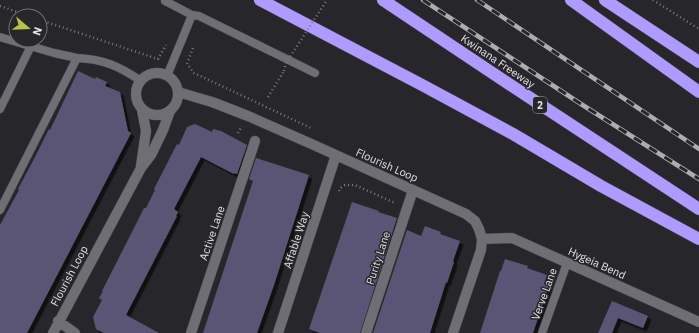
<svg xmlns="http://www.w3.org/2000/svg" width="699" height="333" font-family="'IBM Plex Sans',sans-serif">
<style>
.building{fill:#5a5574;filter:url(#shadow)}
.lines{fill:none;stroke-linecap:round;stroke-linejoin:round}
.service-casing{stroke:#424246;stroke-width:9}
.minor-casing{stroke:#424246;stroke-width:11}
.motorway-casing{stroke:#424246;stroke-width:13}
.path{stroke:#7a7a7d;stroke-width:2.5;stroke-dasharray:1 3;stroke-linecap:butt}
.service{stroke:#6f6e74;stroke-width:8}
.minor{stroke:#6f6e74;stroke-width:10}
.motorway{stroke:#af9aff;stroke-width:12}
.rail-casing{stroke:#adadb1;stroke-width:4.5}
.rail{stroke:#27272b;stroke-width:3;stroke-dasharray:9;stroke-linecap:butt}
.path-bridge{stroke:#7a7a7d;stroke-width:2.5;stroke-dasharray:1 3;stroke-linecap:butt}
.labels{text-anchor:middle;dominant-baseline:central;stroke-width:3;stroke-linejoin:round;paint-order:stroke}
.shield{fill:#27272b;stroke:#a9a9ac;stroke-width:1}
.shield-label{font-size:10px;font-weight:bold;fill:#e1e1e4}
.street-label{font-size:11px;fill:#e1e1e4;stroke:#27272b}
</style>
<defs>
<filter id="shadow"><feDropShadow dx="3.5" dy="3.5" stdDeviation="0" flood-color="#0009"/></filter>
</defs>
<rect width="100%" height="100%" fill="#27272b"/>
<!-- building -->
<path class="building" d="M78,71l17,8 1,-2 11,5 -2,4 15,6 8,39 3,2 -104,200h-27v-108l19,-35 -1,-1 16,-30 15,-30 1,1z
M195,124l17,8 1,-3 8,2 26,14 -10,29 -3,-1v1l-33,-17 -27,52 4,3 -2,4h1l-51,99 33,18h-55l-8,-4 -3,-12 9,-17 -3,-2 4,-7h-1l34,-67 8,-16h2l9,-18 -1,-1 23,-45 2,1 8,-18z
M256,158l53,17 -35,110 -17,48h-54l50,-152 -4,-2z
M352,202l27,9 -1,1 19,6 -37,115h-40l-11,-4z
M425,226l16,6 -1,2 20,7 -7,20 1,1 -7,21 -1,-1 -16,51h-57l34,-103 14,6z
M505,259l23,7 -1,2 20,7 -3,9 5,1 -16,48h-53l20,-62h1z
M612,301l36,15 -5,12 -25,-10 -6,15h-14z"/>
<g class="lines">
<defs>
<path id="service" d="M165,1l27,14 -25,61
M192,15l7,1 116,57
M0,37l54,16 23,5
M0,109l31,-63
M0,210l77,-152c26,1 42,8 64,23
M542,333l25,-70"/>
<path id="minor" d="M136 94a21 21 0 1 1 42 0a21 21 0 1 1-42 0Z
M178,92l34,10 36,14 68,30 150,68 9,7 4,8 3,10 -1,11 -28,83
M141,166l5,-35 -4,-21
M482,239l30,-1 187,84
M58,321l17,12
M53,333l88,-165 10,-13 12,-25 7,-19
M191,333l64,-192
M278,333l58,-178
M366,333l47,-143"/>
<path id="motorway" d="M260,0l164,86 89,48 88,52 98,53
M383,0l126,84 190,125
M571,0l128,92
M605,0l94,62"/>
</defs>
<!-- service casing -->
<use href="#service" class="service-casing"/>
<!-- minor casing -->
<use href="#minor" class="minor-casing"/>
<!-- motorway casing -->
<use href="#motorway" class="motorway-casing"/>
<!-- path -->
<path class="path" d="M653,0l46,29
M0,6l29,10
M40,20l118,39 8,-14
M193,48l-6,16 7,9 119,56
M268,97l16,-26
M238,133l4,-7
M339,191l1,-3 5,-3h10l40,18"/>
<!-- service -->
<use href="#service" class="service"/>
<!-- minor -->
<use href="#minor" class="minor"/>
<!-- motorway -->
<use href="#motorway" class="motorway"/>
<defs>
<path id="rail" d="M423,0l158,104 118,75
M477,0l222,149"/>
</defs>
<!-- rail casing -->
<use href="#rail" class="rail-casing"/>
<!-- rail -->
<use href="#rail" class="rail"/>
<!-- path-bridge -->
<path class="path-bridge" d="M284,71l2,-8 41,-63"/>
</g>
<g class="labels">
<!-- shield labels -->
<rect class="shield" x="533" y="97" width="14" height="16" rx="3"/>
<g class="shield-label">
<text x="540" y="105">2</text>
</g>
<!-- street labels -->
<g class="street-label">
<text transform="translate(498 61) rotate(34)">Kwinana Freeway</text>
<text transform="translate(387 165) rotate(24)">Flourish Loop</text>
<text transform="translate(212 233) rotate(-71)">Active Lane</text>
<text transform="translate(296 240) rotate(-72)">Affable Way</text>
<text transform="translate(378 258) rotate(-72)">Purity Lane</text>
<text transform="translate(597 263) rotate(24)">Hygeia Bend</text>
<text transform="translate(69 276) rotate(-62)">Flourish Loop</text>
<text transform="translate(544 294) rotate(-70)">Verve Lane</text>
</g>
</g>
<!-- north arrow -->
<g transform="translate(28 28) rotate(109)"><circle r="19" fill="#27272b" stroke="#717175"/>
<path d="M0-3L7 15L0 10L-7 15Z" fill="#bac045"/>
<text y="-6" font-size="11" font-weight="bold" text-anchor="middle" fill="#e1e1e4">N</text>
</g>
</svg>
